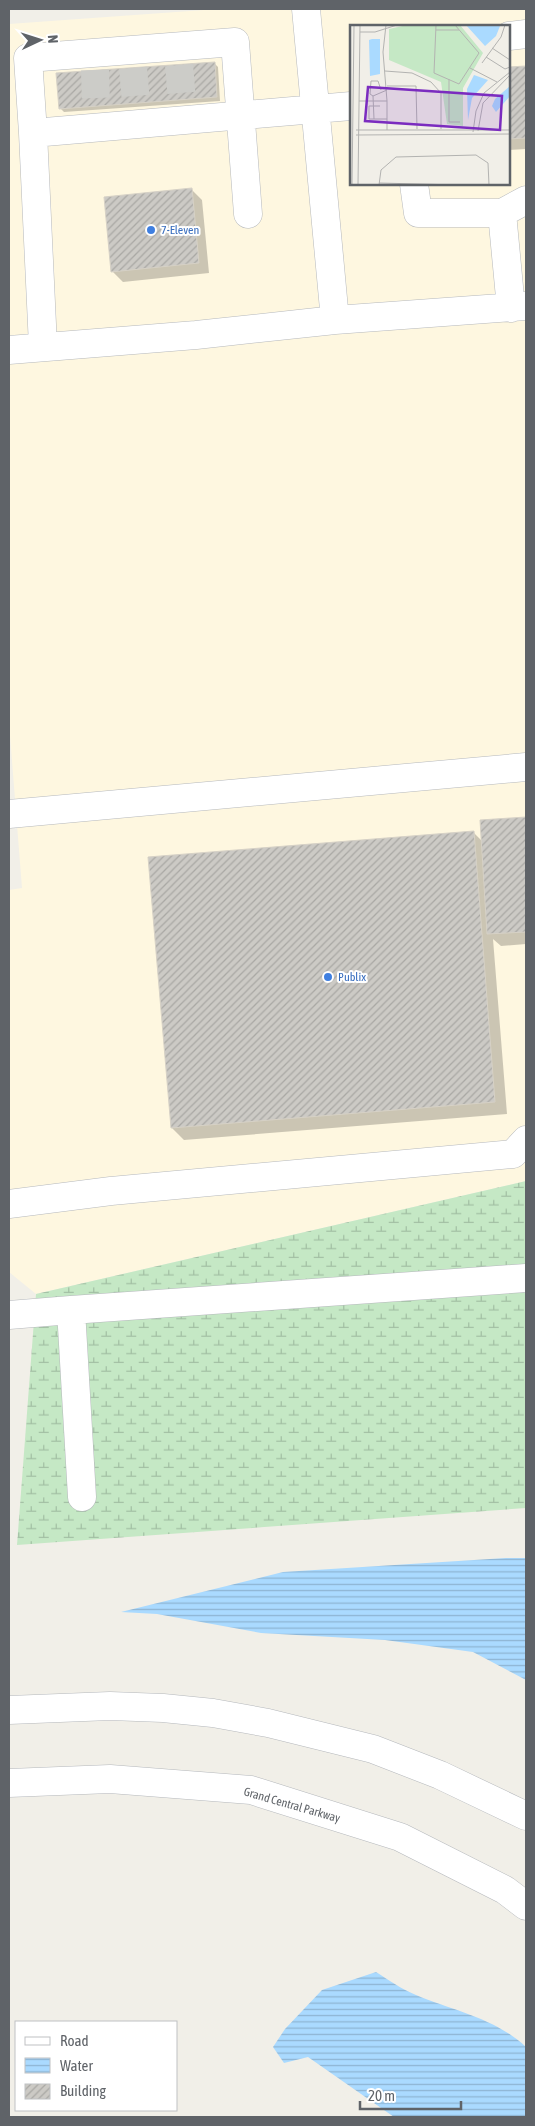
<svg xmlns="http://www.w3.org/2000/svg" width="535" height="2126" font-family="'Asap Condensed',sans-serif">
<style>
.commercial{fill:#fef7e0;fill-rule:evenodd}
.wetland{fill:url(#wetland-marsh)}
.water{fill:url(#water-rules)}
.shadow{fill:#0003}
.building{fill:url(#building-hatch);stroke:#d6d1c6}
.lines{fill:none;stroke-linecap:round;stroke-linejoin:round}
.minor-tunnel{stroke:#ccccc8;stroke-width:28;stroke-dasharray:28 14;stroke-linecap:butt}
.minor-casing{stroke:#b5b8bc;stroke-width:29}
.minor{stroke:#fff;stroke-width:28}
.shop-dot{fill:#3f7fe0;stroke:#fff;stroke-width:2}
.labels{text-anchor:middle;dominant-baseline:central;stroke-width:4;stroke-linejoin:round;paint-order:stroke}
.shop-label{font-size:12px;fill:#366cbe;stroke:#fff;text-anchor:start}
.street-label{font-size:12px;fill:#5f6368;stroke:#fff}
.inset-road{fill:none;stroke:#b3b3b1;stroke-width:1}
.view{fill:#7b2cbf;fill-opacity:0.15;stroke:#7b2cbf;stroke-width:2.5}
.inset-edge{fill:none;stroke:#5f6368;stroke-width:2.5}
</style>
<defs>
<pattern id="wetland-marsh" width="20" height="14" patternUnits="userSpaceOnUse" patternTransform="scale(1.25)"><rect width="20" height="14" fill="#c5e8c5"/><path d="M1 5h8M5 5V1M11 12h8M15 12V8" fill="none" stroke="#a3c0a4"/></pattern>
<pattern id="water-rules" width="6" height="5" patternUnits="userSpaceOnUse" patternTransform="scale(1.25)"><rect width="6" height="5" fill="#aadaff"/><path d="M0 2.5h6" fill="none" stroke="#8eb4d2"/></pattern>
<pattern id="building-hatch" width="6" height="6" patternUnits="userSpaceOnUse" patternTransform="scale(1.25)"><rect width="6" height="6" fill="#cccac5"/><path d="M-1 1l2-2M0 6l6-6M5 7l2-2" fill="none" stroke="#a9a8a4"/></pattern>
</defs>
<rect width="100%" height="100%" fill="#f1efe8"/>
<!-- commercial -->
<path class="commercial" d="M218,9h308v1172l-490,113 -27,-22v-382l13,-2 -13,-165v-699zM351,26h158v158h-158z"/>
<!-- wetland -->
<path class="wetland" d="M526,1181v327l-509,37 19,-251z"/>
<!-- water -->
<path class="water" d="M506,1558h20v122l-53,-28 -88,-12 -124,-7 -104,-19 -36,-2 162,-40z
M376,1972c13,8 25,17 40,23 38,16 79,23 110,52v70h-132l-86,-60 -24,6 -11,-16 12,-18 37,-39z"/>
<!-- shadow -->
<path class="shadow" d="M214,63l4,4 2,34 -156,11 -4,-4z
M526,68v81l-17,1v-81z
M191,189l11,11 7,73 -86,9 -10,-10z
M526,818v126l-25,2 -8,-7 14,175 -323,26 -12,-12 301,-296 9,9 -1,-20z"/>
<!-- building -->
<path class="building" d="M215,62l2,35 -158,12 -3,-36z
M526,66v72l-17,1v-72z
M192,188l7,75 -88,9 -7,-75z
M526,817v115l-39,2 -7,-114z
M474,831l21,271 -324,26 -23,-271z"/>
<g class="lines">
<!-- minor-tunnel -->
<path class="minor-tunnel" d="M179,65l3,35
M133,68l3,35
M95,70l1,36"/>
<defs>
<path id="minor" d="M306,9l29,311 191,-14
M509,36l17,-2
M33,133l-5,-75 207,-16 13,172
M414,184l4,29h84l9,95
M502,213l24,-13
M43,346l-10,-213 318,-27
M9,350l187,-15 139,-15
M9,814l517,-47
M9,1204l102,-13 402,-37 13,-14
M9,1315l62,-5
M82,1497l-11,-187 455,-32
M9,1710l101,-4 53,2 50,5 55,10 105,26 67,26 86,41
M9,1783l101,-4 141,11 149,47 105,53 21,16"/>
</defs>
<!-- minor casing -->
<use href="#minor" class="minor-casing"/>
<!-- minor -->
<use href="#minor" class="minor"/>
</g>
<!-- markers -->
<g class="shop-dot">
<circle cx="151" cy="230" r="5"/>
<circle cx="328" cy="977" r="5"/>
</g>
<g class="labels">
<!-- shop labels -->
<g class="shop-label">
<text x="161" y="230">7-Eleven</text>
<text x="338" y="977">Publix</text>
</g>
<!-- street labels -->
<g class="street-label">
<text transform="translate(292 1805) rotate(16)">Grand Central Parkway</text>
</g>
</g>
<!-- overview -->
<g transform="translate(350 25)">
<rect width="160" height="160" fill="#f1efe8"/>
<path d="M57,0h53l23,28 -20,35v38l-16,-2 -6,-42 -52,-22v-31z" fill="#c5e8c5"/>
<path d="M116,0h34v1l-4,10 -11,10zM22,14h8v35l-10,2 -1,-36zM124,50l14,5 -16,18 -4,22 -1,-31zM160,61v10l-14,16 -4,-6 3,-7z" fill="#aadaff"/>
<path class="inset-road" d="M13,0h20M86,0l-2,48 25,11 20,-31 -24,-28M86,5h23M10,7h15l22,-7M142,23l18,12M136,32l19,12 5,-2M132,38l19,-26 4,-12M120,43l27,14M35,46l27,2 19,9 10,11v36M99,54v43h11M37,61h29l1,43M37,65l-14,6 1,23h13M23,71l-3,-2 1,-13h7l3,9M9,76h28l-4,-49 3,-27M37,76v29M24,94h-5v-13h11M6,105h154M128,106l5,-28 27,-28M123,107l3,-21 8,-18 26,-21M6,110l154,-1M29,158l79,2M2,160l2,-160M8,160l2,-160M29,160l2,-15 15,-13 80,-2 12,8 1,22"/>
<path class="view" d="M18,62l134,9 -2,34 -135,-9z"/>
<rect width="160" height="160" class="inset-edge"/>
</g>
<!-- border -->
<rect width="535" height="2126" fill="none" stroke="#5f6368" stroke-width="20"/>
<!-- legend -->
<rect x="15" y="2021" width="162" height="90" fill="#ffffff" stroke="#bfc1c3"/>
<rect x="25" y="2037" width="25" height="8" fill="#ffffff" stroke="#bfc1c3"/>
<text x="60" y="2046" font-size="15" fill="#5f6368">Road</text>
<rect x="25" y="2058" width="25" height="15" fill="url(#water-rules)" stroke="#bfc1c3"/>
<text x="60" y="2071" font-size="15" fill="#5f6368">Water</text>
<rect x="25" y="2084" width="25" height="15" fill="url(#building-hatch)" stroke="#bfc1c3"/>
<text x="60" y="2096" font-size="15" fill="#5f6368">Building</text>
<!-- north arrow -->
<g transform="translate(40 40) rotate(86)" stroke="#ffffff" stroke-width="4" paint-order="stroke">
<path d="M0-4L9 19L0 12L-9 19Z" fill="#5f6368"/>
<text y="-8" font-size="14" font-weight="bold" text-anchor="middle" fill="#5f6368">N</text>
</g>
<!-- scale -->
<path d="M360 2101v8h101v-8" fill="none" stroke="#5f6368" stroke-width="2.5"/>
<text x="368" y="2101" font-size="15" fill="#5f6368" stroke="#ffffff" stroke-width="4" paint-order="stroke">20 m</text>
</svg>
